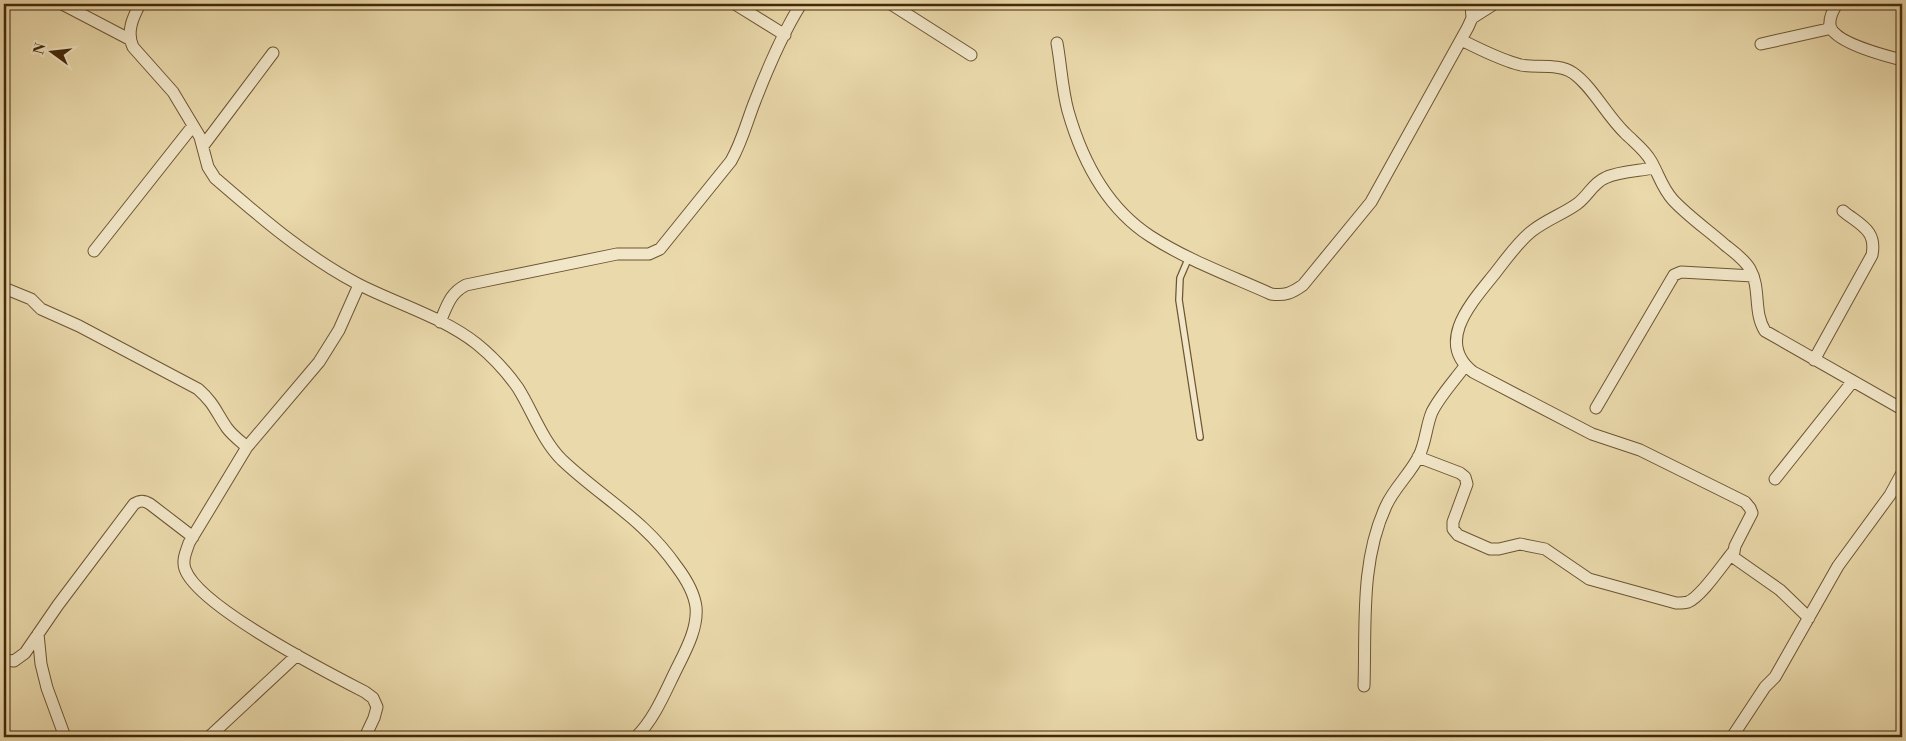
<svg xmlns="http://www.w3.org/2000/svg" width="1906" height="741" font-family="'Libre Bodoni',serif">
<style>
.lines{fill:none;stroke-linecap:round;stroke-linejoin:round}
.lane-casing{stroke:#6d5532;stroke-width:8}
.street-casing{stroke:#6d5532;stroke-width:13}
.lane{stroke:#f1e6c8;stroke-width:5.5}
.street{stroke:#f1e6c8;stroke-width:11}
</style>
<rect width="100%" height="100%" fill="#ead9ab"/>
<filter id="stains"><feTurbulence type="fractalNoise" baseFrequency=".004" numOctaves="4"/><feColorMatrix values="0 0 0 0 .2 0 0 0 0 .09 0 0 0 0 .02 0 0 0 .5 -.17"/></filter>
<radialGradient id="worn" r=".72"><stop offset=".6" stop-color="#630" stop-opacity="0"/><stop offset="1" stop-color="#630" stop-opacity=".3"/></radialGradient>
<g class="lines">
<defs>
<path id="lane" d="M1189,257l-9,21 -1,22 21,137"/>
<path id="street" d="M62,4l67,35
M140,4c-7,13 -14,28 -7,43l40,45 27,45 8,30 7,11c45,39 90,78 143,106 39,20 85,33 119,60 16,13 29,27 41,44 15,24 24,52 44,72 40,38 82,59 115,107 9,12 17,25 19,40 2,21 -10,43 -19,61 -12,24 -22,50 -41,69
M735,4l50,31
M891,4l80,51
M1837,4c-4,6 -8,14 -7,22 5,17 56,30 72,34
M1472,18l22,-14
M1461,40c19,9 39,20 60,25 15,3 38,-2 52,8 19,13 34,43 52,60 9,9 20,17 26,28 8,14 11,27 22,39 16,17 35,30 52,45 9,7 19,14 25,24 11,19 3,43 15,62l137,78
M1057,43c4,22 5,46 11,68 14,49 39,97 82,125 37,24 81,40 121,58 14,2 21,-1 32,-9l68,-83 97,-175 4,-9 -1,-14
M1761,44l67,-15 2,-5
M203,146l70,-93
M1654,168c-15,3 -35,3 -49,10 -12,5 -17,18 -28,26 -14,10 -31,16 -45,27 -14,11 -25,27 -36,41 -21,27 -63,69 -23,100l119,62 48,16 105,52 5,6 2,5 -17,33 -2,11 47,33 29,28
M94,251l98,-124
M359,285l-20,45 -20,32 -72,85 -58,96c-3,9 -7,17 -4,26 13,37 143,104 180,123l8,6 4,9 -3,11 -9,19
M4,288l27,11 10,10 38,17 119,63c16,14 18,23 29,39 5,7 13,13 20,19
M440,322c7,-16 10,-29 26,-37l151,-31h32l11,-5 71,-88c11,-19 16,-40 24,-60 12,-31 29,-70 46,-97
M1814,360l58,-105c5,-25 -12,-30 -29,-44
M1596,408l78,-133 7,-3 72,4
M1418,457l42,16 5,4 2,7 -14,38v7l5,6 32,14h9l21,-5 25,5 44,30 87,24c4,0 9,0 12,-1 13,-5 35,-38 45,-50
M1775,479l78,-98
M38,634l3,30 6,24 18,49
M4,660l10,1 11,-8 33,-48 76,-101c6,-4 10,-4 16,0l43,33
M1364,686c2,-60 -4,-124 22,-180 8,-18 24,-32 33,-50 7,-14 7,-30 13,-44 8,-16 22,-31 33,-46
M209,737l88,-82
M1732,737l33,-50 10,-10 63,-111 52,-71 12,-22"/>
</defs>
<!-- lane casing -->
<use href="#lane" class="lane-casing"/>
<!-- street casing -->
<use href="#street" class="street-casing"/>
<!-- lane -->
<use href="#lane" class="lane"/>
<!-- street -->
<use href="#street" class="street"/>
</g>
<!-- margin -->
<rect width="1906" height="741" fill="none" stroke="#ead9ab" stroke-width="20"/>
<rect x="5" y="5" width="1896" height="731" fill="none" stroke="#432909" stroke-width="2.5"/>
<rect x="10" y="10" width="1886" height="721" fill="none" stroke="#432909"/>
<!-- north arrow -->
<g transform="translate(52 52) rotate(285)" stroke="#f1e6c8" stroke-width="4" paint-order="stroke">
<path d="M0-4L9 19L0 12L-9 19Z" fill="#432909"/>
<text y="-8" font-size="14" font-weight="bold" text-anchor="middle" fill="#432909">N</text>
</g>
<rect width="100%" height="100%" filter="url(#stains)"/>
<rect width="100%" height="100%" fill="url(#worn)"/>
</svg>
